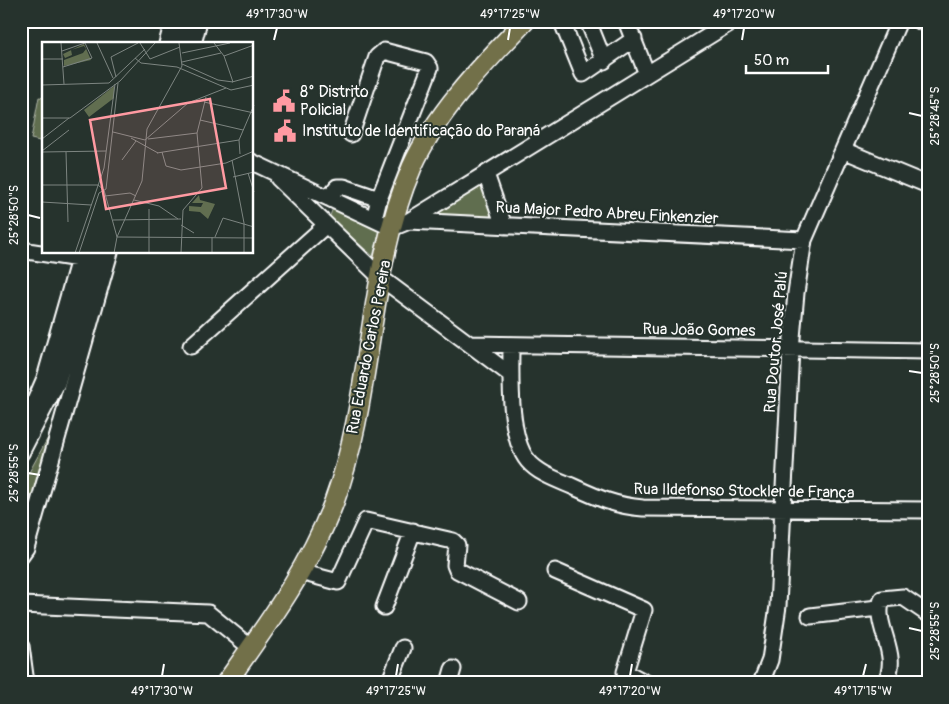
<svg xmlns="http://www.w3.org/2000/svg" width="949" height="704" font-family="Pangolin,sans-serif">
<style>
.green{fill:#616e50;stroke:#b0b6a8}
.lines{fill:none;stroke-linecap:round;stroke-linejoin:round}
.minor-casing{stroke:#fff;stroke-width:19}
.major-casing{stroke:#fff;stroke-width:22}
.minor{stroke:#26332d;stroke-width:15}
.major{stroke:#726f4a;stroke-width:19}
.ticks{fill:none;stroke:#fff;stroke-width:2}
.labels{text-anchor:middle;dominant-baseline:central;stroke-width:4;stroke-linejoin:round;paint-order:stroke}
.poi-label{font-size:16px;fill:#fff;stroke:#26332d;text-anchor:start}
.street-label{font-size:16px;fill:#fff;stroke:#26332d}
.inset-road{fill:none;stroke:#7d8581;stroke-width:1}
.view{fill:#ff9aa2;fill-opacity:0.15;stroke:#ff9aa2;stroke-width:2.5}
.inset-edge{fill:none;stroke:#fff;stroke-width:2.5}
.neatline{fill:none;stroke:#fff;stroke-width:2}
.ticks-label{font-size:12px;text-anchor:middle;fill:#fff}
</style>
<rect width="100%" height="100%" fill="#26332d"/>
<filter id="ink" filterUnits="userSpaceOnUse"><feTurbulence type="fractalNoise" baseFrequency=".02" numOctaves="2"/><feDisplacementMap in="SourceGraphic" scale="10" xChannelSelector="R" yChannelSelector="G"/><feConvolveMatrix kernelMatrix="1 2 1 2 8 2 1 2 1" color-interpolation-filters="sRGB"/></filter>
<g filter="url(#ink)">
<!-- green -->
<path class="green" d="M39,97l5,1v44l-13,-3z
M483,185l11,34 -60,-3z
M333,208l47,23 -7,25 -44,-38z
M55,425l-34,110v-48z"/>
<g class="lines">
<defs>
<path id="minor" d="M570,21l-6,6 19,47 51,-35
M588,21l16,40
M626,21l21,53
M920,21l8,4
M167,44l6,-23
M180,44l6,-23
M193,44l6,-23
M351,134l26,-77 7,-6 42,11 4,6 -51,131 -5,20
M843,150l85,35
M252,162l140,66 17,-7 324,-200
M486,174l18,52
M278,178l103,100 130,97
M328,198l9,-11h7l35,12
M409,221l395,19
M21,250l58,9
M471,344l457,7
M511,345c0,29 -3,93 17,116 11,13 30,19 46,26 24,11 42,19 69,21l285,2
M191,346l135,-121
M21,425l14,-24 10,-23 36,-126
M21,453l36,-70 39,-131
M21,555l5,-7 84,-296
M555,571l89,39 -19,62 21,11
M300,572l38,10 28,-61 87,20 4,4 -2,20 2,5 62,32
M21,605l187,8 43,35
M384,607l29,-76
M810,616l68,-8
M21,646l5,37
M231,676l12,7
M389,683l14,-35
M449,683l4,-14
M761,683l9,-23 8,-54 13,-257 5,-56 8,-53 95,-219
M885,683c17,-30 -13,-57 -3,-84l21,-2 25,17"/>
<path id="major" d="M226,683c41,-58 83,-115 108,-181 40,-108 32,-229 78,-335 25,-56 71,-102 113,-146"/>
</defs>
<!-- minor casing -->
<use href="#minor" class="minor-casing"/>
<!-- major casing -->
<use href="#major" class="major-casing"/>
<!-- minor -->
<use href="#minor" class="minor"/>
<!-- major -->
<use href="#major" class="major"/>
</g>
</g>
<!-- ticks -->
<path class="ticks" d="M274,40l3,-12M508,40l2,-12M742,40l2,-12M909,113l13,3M28,215l12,3M909,371l13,2M28,473l12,2M909,628l13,3M162,676l2,-12M396,676l2,-12M630,676l2,-12M863,676l3,-12"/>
<!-- icons -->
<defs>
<symbol id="civic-bare" viewBox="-9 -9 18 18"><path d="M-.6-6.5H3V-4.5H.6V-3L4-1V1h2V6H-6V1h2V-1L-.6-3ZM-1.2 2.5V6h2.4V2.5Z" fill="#ff9aa2" stroke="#26332d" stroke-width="2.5" paint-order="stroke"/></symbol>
</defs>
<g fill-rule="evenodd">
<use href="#civic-bare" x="268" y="85" width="32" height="32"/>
<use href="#civic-bare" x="269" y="115" width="32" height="32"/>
</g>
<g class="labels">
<!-- poi labels -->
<g class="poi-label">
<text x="300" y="92">8° Distrito<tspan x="300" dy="18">Policial</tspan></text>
<text x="302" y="131">Instituto de Identificação do Paraná</text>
</g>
<!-- street labels -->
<g class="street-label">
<text transform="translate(607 213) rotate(3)">Rua Major Pedro Abreu Finkenzier</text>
<text transform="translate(699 330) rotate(1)">Rua João Gomes</text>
<text transform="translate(776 342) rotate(-85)">Rua Doutor José Palú</text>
<text transform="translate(369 347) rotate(-79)">Rua Eduardo Carlos Pereira</text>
<text transform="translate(744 491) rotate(1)">Rua Ildefonso Stockler de França</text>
</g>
</g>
<!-- overview -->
<g transform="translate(42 42)">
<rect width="211" height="211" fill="#26332d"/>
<path d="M42,2l7,16 -27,6v-6l19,-7 3,-4 -2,-3 -13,4 1,5 -7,3 -2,-4zM72,44v12l-25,19 -5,-7zM157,153l1,5 15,4 -7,15 -8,-7 -11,-1v-5l12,1 2,-4h-11z" fill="#616e50"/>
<path class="inset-road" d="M19,1l3,41M55,1l16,35M98,1l10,16 30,-12M172,1l10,13 9,26M20,9l23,-8 7,15 -29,9M140,11l48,-10M182,14l30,-11M93,16l6,5 36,4 54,23 23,-5M0,17h21M140,20l39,-9M140,22l36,16 15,2M74,35l-5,-20 27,-14M190,40l22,-6M0,43l67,-2 36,-34M162,60l50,11M0,76h28l50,-37 35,-38M158,78l43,10M71,90l32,8 43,-37 38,-15M89,96l27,15M0,97l27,-21M106,97l49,-6M0,109l27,-21M0,110l64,-1M24,110l2,70M120,110l4,14 15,4 45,-7 28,-12M115,111l82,-13M198,112l-1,-14 15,-35M80,118l14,-19M190,118l12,63v30M206,131l6,19M191,135l21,-5M0,143h56M56,143l6,5 13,47 137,1M63,154l25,-3 6,3M92,158l25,6 19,13M0,160l49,3M71,178l68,-1M139,183l13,8M173,195l8,-19 31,9M33,211l29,-85 11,-84M37,211l20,-60 7,-4 12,-106M72,211l3,-16 25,-56 5,-52 35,-63 -3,-23M107,211v-44M139,211l2,-43 19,-22 -5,-55 9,-36M170,211v-16"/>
<path class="view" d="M168,57l16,89 -120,21 -16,-89z"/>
<rect width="211" height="211" class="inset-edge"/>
</g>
<!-- margin -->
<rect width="949" height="704" fill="none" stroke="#26332d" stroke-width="55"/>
<!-- scale -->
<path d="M746 65v8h82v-8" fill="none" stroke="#ffffff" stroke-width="2.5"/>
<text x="754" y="65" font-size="15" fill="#ffffff" stroke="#26332d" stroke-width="4" paint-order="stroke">50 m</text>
<rect x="28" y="28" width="894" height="648" class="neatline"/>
<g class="ticks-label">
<text x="277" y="18">49°17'30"W</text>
<text x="510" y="18">49°17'25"W</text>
<text x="744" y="18">49°17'20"W</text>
<text transform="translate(935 116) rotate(-90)" y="4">25°28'45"S</text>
<text transform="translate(14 215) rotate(-90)" y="4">25°28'50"S</text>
<text transform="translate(935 373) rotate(-90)" y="4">25°28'50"S</text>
<text transform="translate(14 473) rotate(-90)" y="4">25°28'55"S</text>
<text transform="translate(935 631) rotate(-90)" y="4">25°28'55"S</text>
<text x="162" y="695">49°17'30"W</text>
<text x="396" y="695">49°17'25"W</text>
<text x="630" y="695">49°17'20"W</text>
<text x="863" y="695">49°17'15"W</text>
</g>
</svg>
